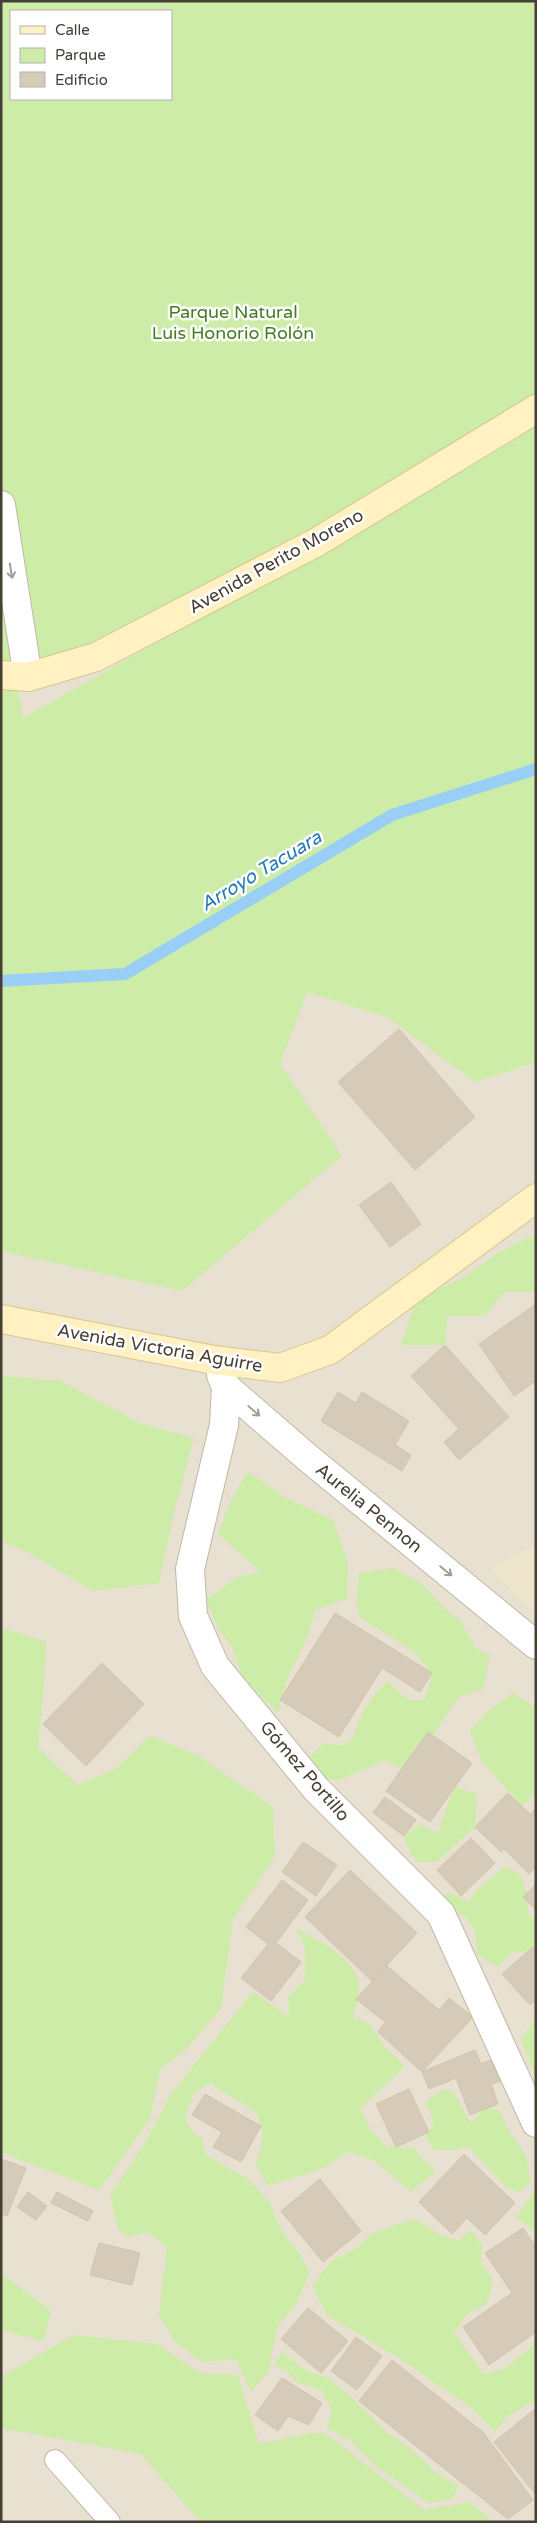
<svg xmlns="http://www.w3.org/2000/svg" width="537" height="2523" font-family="'Varela Round',sans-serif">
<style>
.residential{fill:#e8e1d1;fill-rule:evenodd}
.education{fill:#eee5cc}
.green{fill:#cceca8;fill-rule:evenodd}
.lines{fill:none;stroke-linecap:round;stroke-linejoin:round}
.stream{stroke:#99cff7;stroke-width:12}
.building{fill:#d6cbb8;stroke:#d2c3ab}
.lane-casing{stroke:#c0b7a5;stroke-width:22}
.street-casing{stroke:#c0b7a5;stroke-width:30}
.secondary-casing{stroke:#d7c68f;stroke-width:30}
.lane{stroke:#fff;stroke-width:20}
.street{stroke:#fff;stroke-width:28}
.secondary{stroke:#fff1c2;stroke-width:28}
.oneway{stroke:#a29f99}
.labels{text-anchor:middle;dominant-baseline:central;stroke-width:5;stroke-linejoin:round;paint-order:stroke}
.park-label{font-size:18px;fill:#427d21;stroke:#fff}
.street-label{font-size:18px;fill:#463f33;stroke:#fff}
.water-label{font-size:19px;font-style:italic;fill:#2378bb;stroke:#fff}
</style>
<rect width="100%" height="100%" fill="#f4efe4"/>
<!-- residential -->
<path class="residential" d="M1,1h535v2521h-535zM11,11h160v88h-160z"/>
<!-- education -->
<path class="education" d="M536,1545v68l-45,-44z"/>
<!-- green -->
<path class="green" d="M1,1h535v408l-219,133 -289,135 -27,-172zM11,11h160v88h-160z
M536,419v643l-61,20 -88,-65 -80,-25 -27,72 62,92 -160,135 -181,-40v-655l22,122 356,-201z
M536,1234v58l-33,1 -18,22 -38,2 -2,28h-44l15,-45 50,-24 33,-24z
M1,1376l60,5 78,42 55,15 -19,70 -16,75 -66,8 -64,-38 -28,-12z
M248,1472l38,26 47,22 15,43 -1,36 -32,11 -7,26 -20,40 -10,37 -36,-36 -9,-29 -14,-18 -13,-30 32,-23 23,-5 -43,-38 12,-32z
M393,1568l29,16 25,27 14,10 15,28 14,6 -7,34 -24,8 -26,38 -8,34 -23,-1 -18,-7 -45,19 -19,-2 -11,-19 14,-16 18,2 11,-5c8,-24 17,-43 36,-59l19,18 18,1 7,-27 -20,-23 -52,-32 -4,-17 3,-27z
M1,1628l45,13 -2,47 -6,60 40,37 36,-15 36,-34 47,19 76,52 2,49 -42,63 -12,89 -35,41 -26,20 -10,50 -51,71 -98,-38z
M513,1693l23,15v85l-14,13 -40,-44 -12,-31 18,-20z
M454,1787l23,7 -2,33 -39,35h-19l-7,-10 -6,-16 17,-11 17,8z
M504,1867l15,6 8,20 1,20 8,8v32l-24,-1 -14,15 -21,-12 -2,-25 -10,-14 -18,-7 -10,-12 14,-4 18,9 6,-10z
M296,1929c21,10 59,29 63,55 2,9 -4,25 -6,34l16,5 15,23 21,20 -45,43 11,21 16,17 26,1 23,24 -26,19 -36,-31 -27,-8 -23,16 -56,18 -12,-20 7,-29 -6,-24 -47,-30 -16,10 -9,26 8,14 9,5 4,17 42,24 21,23 12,28 18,24 11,19 -15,33 -17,19 -10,47 -17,20 -15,-33 -33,3 -27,-19 -17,-28 8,-68 -20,-15 -17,5 -11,-5 -9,-36 35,-53 26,-49 82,-102 36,25 -1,-20 17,-18v-33z
M536,2018v59l-15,-38z
M443,2089l10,3 18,31 13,-14h14l14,27 13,18 6,28 -11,10 -13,-4 -39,-42 -13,4h-19l-11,-12 9,-14 -8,-22z
M536,2189v46l-6,-8 -14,-10z
M417,2220l25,16 17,5 11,-11 12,15 -1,19 12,16 -6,24 -19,9 -14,20 30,41 20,-5 32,-26v57l-31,18 -10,14 -25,-25 -68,-47 -75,-45 -15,-29 20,-25 22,-11 17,-15 23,-10z
M1,2273l50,38 -7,30 -43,-11z
M74,2335l83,9 43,29 38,2 21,69 52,-11h14l99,77 45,-8 25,20h-293l-60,-68 -140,-26v-51z
M282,2352l24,19 22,7 22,18 39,38 17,11 29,27 23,14 -6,13 -23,4 -52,-36 -27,-27 -23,-12 5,-18 -10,-19 -26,-9 -9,-11 -13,-6z"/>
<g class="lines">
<!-- stream -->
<path class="stream" d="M1,981l124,-7 267,-159 144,-46"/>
</g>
<!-- building -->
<path class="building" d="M399,1029l76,88 -60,53 -77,-88z
M391,1182l30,42 -31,23 -31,-42z
M536,1304v77l-22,15 -35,-52z
M445,1345l64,72 -50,43 -15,-18 15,-13 -48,-53z
M338,1392l18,11 6,-11 47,29 -14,24 16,10 -9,16 -81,-50z
M335,1613l97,60 -12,19 -38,-24 -43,69 -59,-37z
M102,1663l42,41 -58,62 -43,-42z
M428,1732l44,31 -42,59 -44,-31z
M508,1793l22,21 6,-6v59l-7,7 -25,-25 -3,3 -26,-25z
M385,1797l31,23 -12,16 -31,-23z
M471,1838l24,25 -34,33 -24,-26z
M303,1842l34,23 -21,31 -34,-24z
M350,1870l67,63 -45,48 -67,-64z
M282,1880l26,20 -32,43 25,19 -30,39 -30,-23 27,-34 -22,-17z
M536,1884v26l-13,-13z
M533,1947l3,3v50l-6,5 -28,-31z
M387,1966l52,44 10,-12 24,19 -51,55 -44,-40 7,-10 -29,-23z
M475,2050l6,14 14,-6 8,22 -12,4 7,20 -28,11 -14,-37 -27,11 -7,-17z
M409,2089l20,43 -33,15 -20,-43z
M205,2094l56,32 -20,36 -28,-15 9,-15 -30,-17z
M464,2154l51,49 -30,32 -18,-17 -15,16 -33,-32z
M1,2159l25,9 -19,48 -6,-2z
M320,2179l41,52 -38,31 -42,-51z
M28,2192l19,14 -11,14 -19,-13z
M57,2192l36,19 -5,10 -37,-18z
M523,2228l13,19v85l-47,33 -26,-38 49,-34 -27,-40z
M99,2243l41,10 -8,32 -42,-10z
M308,2308l40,33 -27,32 -40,-34z
M356,2337l26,19 -25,34 -26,-19z
M392,2360l91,72 50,68 -25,19 -149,-118z
M282,2378l40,25 -13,22 -21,-9 -10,15 -23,-16z
M536,2408v87l-42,-53z"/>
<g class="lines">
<defs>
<path id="lane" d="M55,2460l55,62"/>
<path id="street" d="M1,505l27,172
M221,1375l5,12 82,71 228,187
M226,1387l-2,38 -34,144 3,47 22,50 102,124 124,124 95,209"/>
<path id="secondary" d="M1,675l27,2 68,-20 221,-115 219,-133
M1,1319l213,41 66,8 50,-18 206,-152"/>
</defs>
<!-- lane casing -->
<use href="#lane" class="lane-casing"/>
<!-- street casing -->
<use href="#street" class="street-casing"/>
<!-- secondary casing -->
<use href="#secondary" class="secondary-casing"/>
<!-- lane -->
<use href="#lane" class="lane"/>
<!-- street -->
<use href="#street" class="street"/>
<!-- secondary -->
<use href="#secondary" class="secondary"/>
</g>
<!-- one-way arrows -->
<defs><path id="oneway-shaft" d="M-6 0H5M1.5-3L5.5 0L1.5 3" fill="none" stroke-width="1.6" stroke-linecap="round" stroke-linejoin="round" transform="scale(1.25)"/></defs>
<g class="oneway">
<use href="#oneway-shaft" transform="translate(11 571) rotate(81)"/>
<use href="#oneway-shaft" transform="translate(254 1411) rotate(41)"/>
<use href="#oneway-shaft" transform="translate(446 1571) rotate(39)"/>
</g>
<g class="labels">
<!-- park labels -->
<g class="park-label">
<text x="233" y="312">Parque Natural<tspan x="233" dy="21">Luis Honorio Rolón</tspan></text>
</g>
<!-- street labels -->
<g class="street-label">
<text transform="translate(276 561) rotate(-29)">Avenida Perito Moreno</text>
<text transform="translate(160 1348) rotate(10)">Avenida Victoria Aguirre</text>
<text transform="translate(369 1508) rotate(39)">Aurelia Pennon</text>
<text transform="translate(305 1771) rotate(49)">Gómez Portillo</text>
</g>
<!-- water labels -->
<g class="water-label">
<text transform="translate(261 871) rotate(-31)">Arroyo Tacuara</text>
</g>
</g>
<!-- border -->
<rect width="537" height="2523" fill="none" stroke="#463f33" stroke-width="5"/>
<!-- legend -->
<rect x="10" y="10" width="162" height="90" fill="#ffffff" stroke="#b5b2ad"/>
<rect x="20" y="26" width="25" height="8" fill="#fff1c2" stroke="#b5b2ad"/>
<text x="55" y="35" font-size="15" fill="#463f33">Calle</text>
<rect x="20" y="48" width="25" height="15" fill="#cceca8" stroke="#b5b2ad"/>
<text x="55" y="60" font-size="15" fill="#463f33">Parque</text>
<rect x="20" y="72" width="25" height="15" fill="#d6cbb8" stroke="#b5b2ad"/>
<text x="55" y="85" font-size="15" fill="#463f33">Edificio</text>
</svg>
